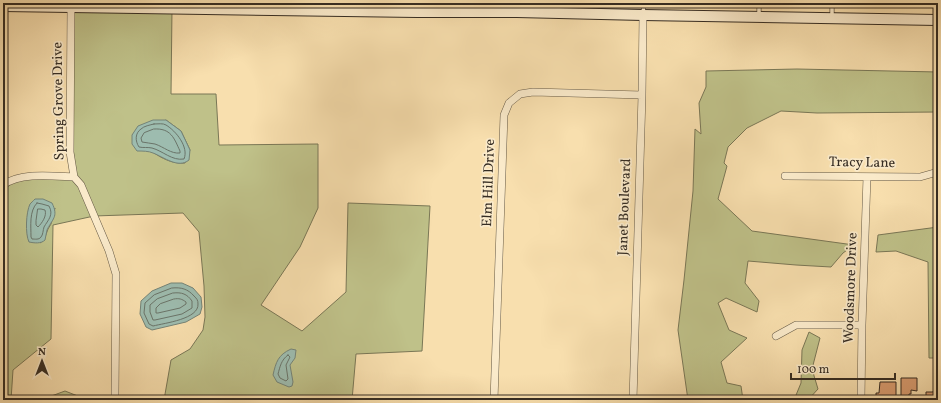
<svg xmlns="http://www.w3.org/2000/svg" width="941" height="403" font-family="Vollkorn,serif">
<style>
.green{fill:#bfc189;stroke:#7a7756;fill-rule:evenodd}
.water{fill:#9dbcaf;stroke:#748377}
.lines{fill:none;stroke-linecap:round;stroke-linejoin:round}
.shore{stroke:#6a7469;stroke-width:1}
.building{fill:#d89c70;stroke:#362d23}
.service-casing{stroke:#665a46;stroke-width:5}
.minor-casing{stroke:#665a46;stroke-width:8}
.secondary-casing{stroke:#362d23;stroke-width:12}
.service{stroke:#faeaca;stroke-width:3.5}
.minor{stroke:#faeaca;stroke-width:7}
.secondary{stroke:#faeaca;stroke-width:10}
.labels{text-anchor:middle;dominant-baseline:central;stroke-width:3.5;stroke-linejoin:round;paint-order:stroke}
.street-label{font-size:14px;fill:#362d23;stroke:#faeaca}
</style>
<rect width="100%" height="100%" fill="#f8dfae"/>
<filter id="stains"><feTurbulence type="fractalNoise" baseFrequency=".005" numOctaves="4"/><feColorMatrix values="0 0 0 0 .2 0 0 0 0 .09 0 0 0 0 .02 0 0 0 .5 -.17"/></filter>
<radialGradient id="worn" r=".72"><stop offset=".6" stop-color="#630" stop-opacity="0"/><stop offset="1" stop-color="#630" stop-opacity=".3"/></radialGradient>
<!-- green -->
<path class="green" d="M163,3h71v7l-62,-1 -1,85h45l3,51 99,-1v64l-18,39 -39,58 41,26 44,-39 2,-89 82,3 -8,145 -66,3 -4,46h-188l7,-40 19,-11 13,-19 2,-13 -1,-31 -5,-54 -16,-19 -89,3 -41,9 -2,114 -38,31 -2,30h-8v-144c4,-9 7,-20 0,-28v-43l5,-4 66,-5 -4,-24 3,-141 90,-2zM166,120l15,11 9,19 -5,13c-20,2 -38,-15 -53,-28zM55,208l-4,16 -3,5 -4,11 -4,3z
M797,69l141,3v40l-121,1 -36,-2 -34,17 -19,19 -4,16 3,3 -9,33 34,32 102,14 -11,8 -12,14 -35,-2 -48,-4 -3,22 14,18 -2,11 -31,-14 -8,5 11,27 18,8 -26,24 6,21 14,3 2,14h-55l-10,-70 6,-50 9,-89 2,-62 6,5 -2,-31 7,-16v-16z
M938,227v131h-9l-1,-96 -32,-11 -20,1 2,-17z
M809,332l11,6 -8,31 6,20 -10,11h-14l7,-17 1,-33z
M65,391l23,9h-12l-5,-2 -6,2h-41l22,-2z"/>
<!-- water -->
<path class="water" d="M153,120h13l15,11 9,19 -1,10c-11,9 -25,-3 -36,-7 -4,-2 -11,-2 -16,-2l-5,-7v-9l6,-9z
M35,199h8l9,4c7,14 0,16 -5,27 -1,3 -1,7 -2,10 -4,4 -11,3 -16,2 -4,-8 -3,-30 1,-38 1,-1 3,-3 5,-5z
M3,228c7,8 4,19 0,28z
M171,283h11l11,5 8,9 1,10 -2,7 -14,8 -34,8 -6,-3 -6,-13 1,-13 11,-10z
M291,349l5,1 -1,8 -5,7 3,17 -1,4 -3,1 -12,-5 -4,-7c3,-13 5,-20 18,-26z"/>
<g class="lines">
<!-- shore -->
<path class="shore" d="M154,124c4,0 9,-1 12,1 10,6 23,22 18,34 -12,2 -21,-8 -32,-11 -4,-1 -9,0 -13,-1 -4,-6 -4,-14 2,-18 3,-3 9,-4 13,-5z
M154,129c17,-1 20,9 26,22v2c-9,1 -16,-6 -25,-9 -4,-1 -9,-1 -13,-2l-1,-4 3,-5z
M37,203l5,1 7,2c5,9 -1,14 -5,21 -1,3 -1,8 -3,10 -2,3 -6,2 -9,2l-1,-2c0,-11 -2,-26 6,-34z
M38,209h3l4,1c2,6 -3,13 -7,17l-2,-2v-4z
M172,288c9,-1 16,1 22,8 3,3 4,4 4,8 1,15 -33,19 -45,22l-4,-2 -5,-11 1,-10 9,-8z
M173,293c9,-1 14,1 19,8v7l-10,6 -27,6h-2l-3,-8v-7l7,-6z
M174,299c5,-1 8,0 12,3v2l-6,4 -22,5h-2v-5l4,-4z
M288,355l2,2 -4,8 2,14 -2,2 -6,-3 -2,-4c2,-7 3,-14 10,-19z"/>
</g>
<!-- building -->
<path class="building" d="M901,378h16v13l-6,-1v4h-2v6h-8z
M880,382h16v14h-11v4h-9v-7h3z
M934,389h4v10l-12,1v-8h7z"/>
<g class="lines">
<defs>
<path id="service" d="M643,14l1,-11
M759,16v-13
M832,17v-14"/>
<path id="minor" d="M71,7l-1,145 4,25 7,8 28,66 7,23 -1,121 -1,5
M373,12l1,-9
M517,12v-9
M785,176l135,1 14,-4 4,-2
M3,185c18,-13 49,-9 71,-8
M776,336l20,-11h66
M494,400l10,-285 5,-12 11,-9 13,-2 109,3
M633,400l9,-305 1,-80
M861,400l1,-75 5,-148"/>
<path id="secondary" d="M3,6l414,6h100l126,3 295,5"/>
</defs>
<!-- service casing -->
<use href="#service" class="service-casing"/>
<!-- minor casing -->
<use href="#minor" class="minor-casing"/>
<!-- secondary casing -->
<use href="#secondary" class="secondary-casing"/>
<!-- service -->
<use href="#service" class="service"/>
<!-- minor -->
<use href="#minor" class="minor"/>
<!-- secondary -->
<use href="#secondary" class="secondary"/>
</g>
<g class="labels">
<!-- street labels -->
<g class="street-label">
<text transform="translate(59 101) rotate(-91)">Spring Grove Drive</text>
<text transform="translate(862 163) rotate(1)">Tracy Lane</text>
<text transform="translate(489 183) rotate(-88)">Elm Hill Drive</text>
<text transform="translate(625 207) rotate(-88)">Janet Boulevard</text>
<text transform="translate(851 288) rotate(-88)">Woodsmore Drive</text>
</g>
</g>
<!-- margin -->
<rect width="941" height="403" fill="none" stroke="#f8dfae" stroke-width="16"/>
<rect x="4" y="4" width="933" height="395" fill="none" stroke="#362d23" stroke-width="2"/>
<rect x="8" y="8" width="925" height="387" fill="none" stroke="#362d23"/>
<!-- north arrow -->
<g transform="translate(42 361)" stroke="#faeaca" stroke-width="3" paint-order="stroke">
<path d="M0-3L7 15L0 10L-7 15Z" fill="#362d23"/>
<text y="-6" font-size="11" font-weight="bold" text-anchor="middle" fill="#362d23">N</text>
</g>
<!-- scale -->
<path d="M791 373v6h104v-6" fill="none" stroke="#362d23" stroke-width="2"/>
<text x="797" y="373" font-size="12" fill="#362d23" stroke="#faeaca" stroke-width="3" paint-order="stroke">100 m</text>
<rect width="100%" height="100%" filter="url(#stains)"/>
<rect width="100%" height="100%" fill="url(#worn)"/>
</svg>
